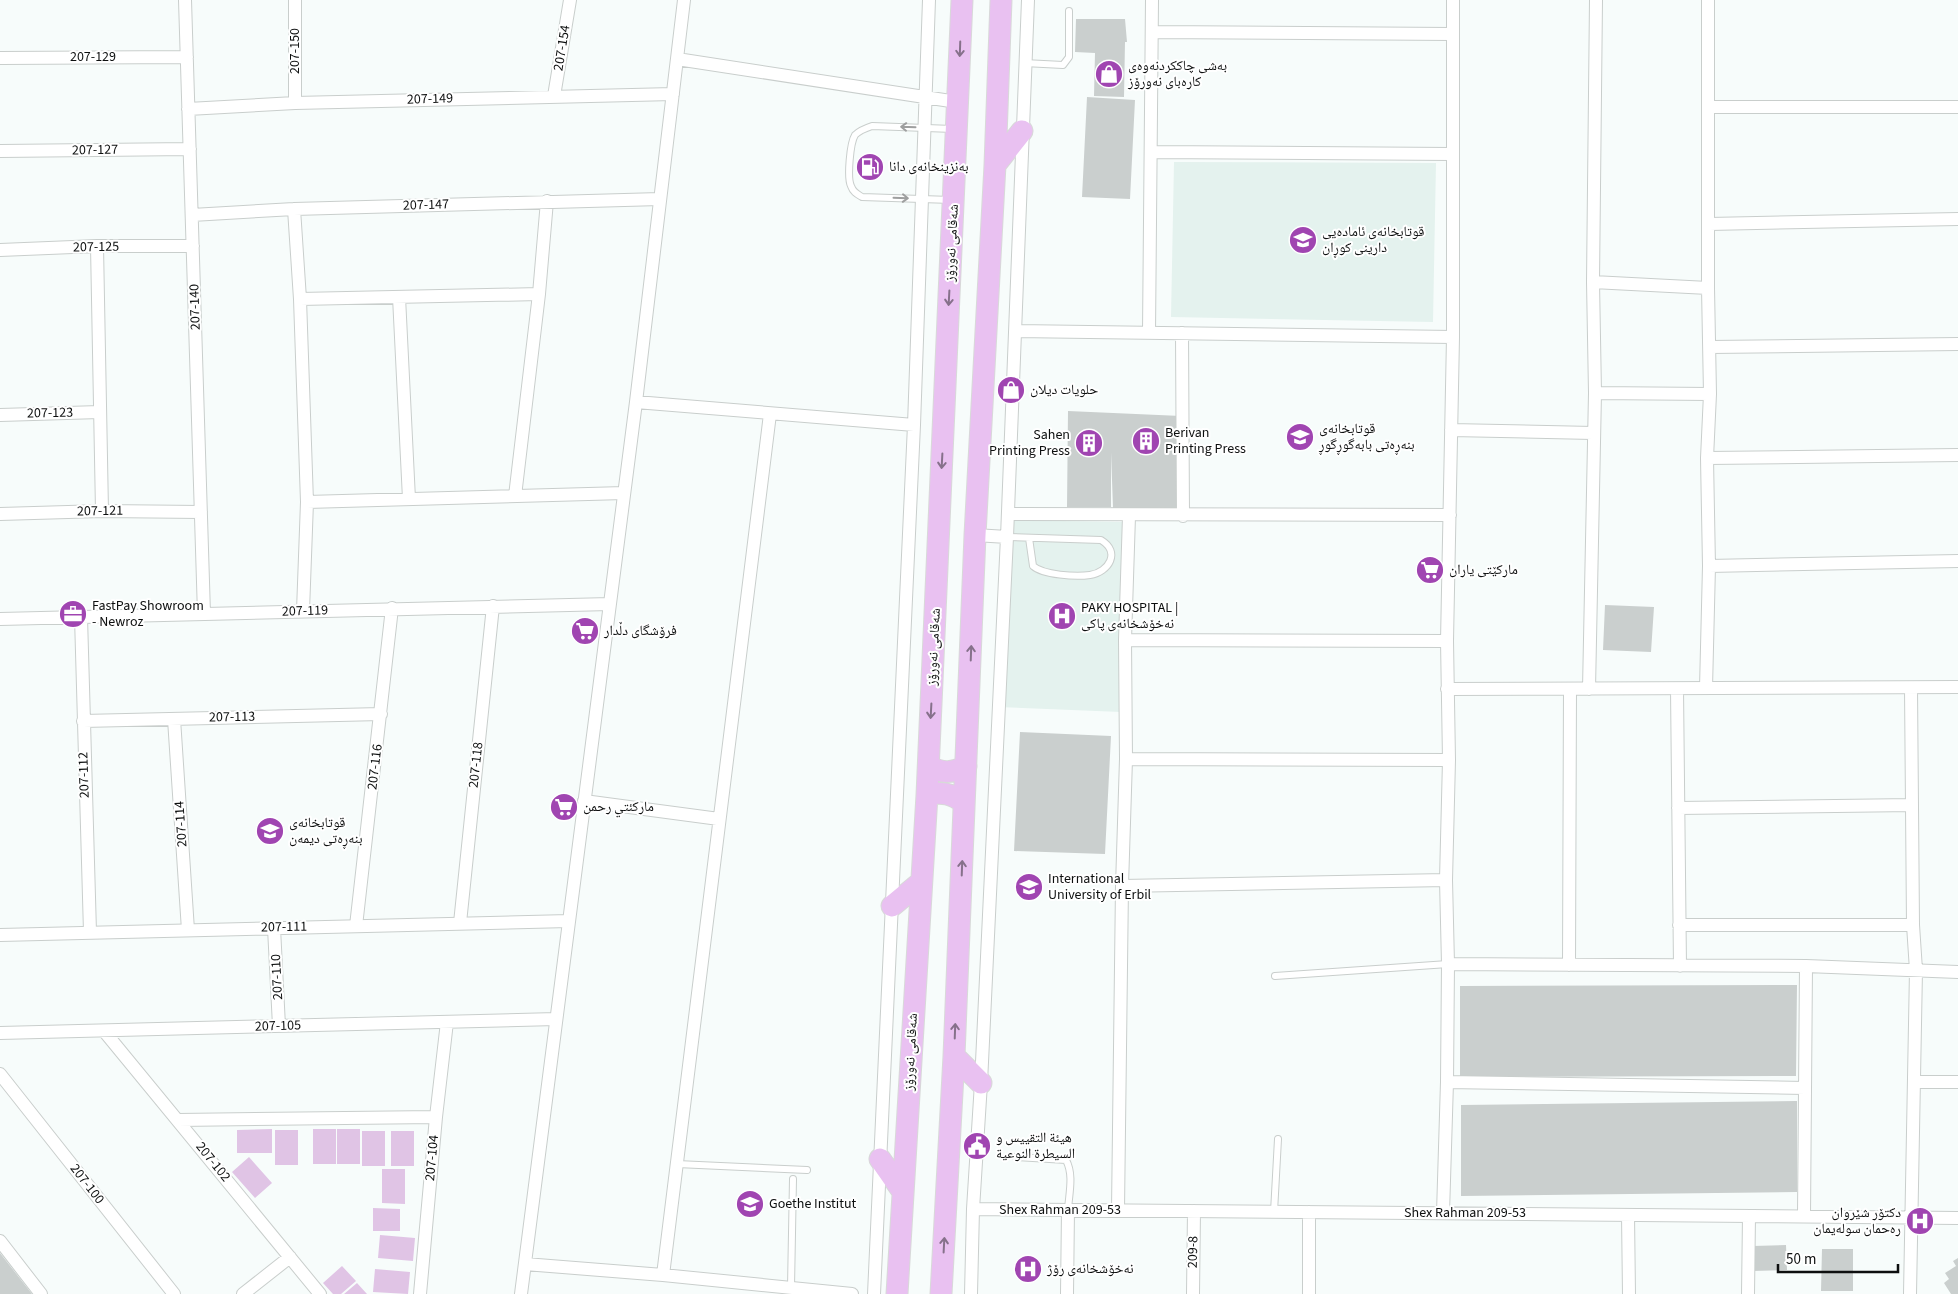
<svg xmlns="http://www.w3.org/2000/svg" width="1958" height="1294" font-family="'Source Sans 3','Noto Naskh Arabic',sans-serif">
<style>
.built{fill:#e4f2ee}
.green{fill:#e0c4e5}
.building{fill:#cacfce}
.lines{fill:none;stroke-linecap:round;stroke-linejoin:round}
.service-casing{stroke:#c9cecc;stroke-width:8}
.minor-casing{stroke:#c9cecc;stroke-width:14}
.primary-casing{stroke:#d8d9d9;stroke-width:23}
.service{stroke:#fff;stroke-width:6}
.minor{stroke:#fff;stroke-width:12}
.primary{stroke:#e9c1f1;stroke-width:21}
.oneway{stroke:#86718b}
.oneway2{stroke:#9e9f9f}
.labels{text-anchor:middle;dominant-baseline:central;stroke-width:4;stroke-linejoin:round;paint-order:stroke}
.street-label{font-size:14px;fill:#0d0f0f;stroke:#fff}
.poi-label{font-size:14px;fill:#0d0f0f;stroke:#fff;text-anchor:start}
</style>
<rect width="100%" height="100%" fill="#f7fcfb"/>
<!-- built -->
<path class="built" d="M1174,162l262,1 -3,159 -262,-5z
M1007,520l116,2 -2,190 -123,-5z"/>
<!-- green -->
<path class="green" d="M272,1129v24h-35v-23z
M313,1129h23v35h-23z
M337,1129h23v35h-23z
M275,1130h23v35h-23z
M362,1131h23v35h-23z
M391,1131h23v35h-23z
M249,1157l23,26 -17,15 -23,-26z
M382,1169h23v35l-23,-1z
M373,1208l27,1v22h-27z
M380,1235l35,3 -2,23 -35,-3z
M342,1266l14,15 -15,13h-8l-10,-11z
M375,1269l35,3 -2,22 -35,-2z
M357,1283l10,11h-23z"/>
<!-- building -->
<path class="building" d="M1076,19h49l2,23h-2l-1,55 -30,-1 1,-43 -20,-1z
M1087,97l48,3 -5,99 -48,-2z
M1068,411l113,5 1,92h-69l-2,-56v55h-44z
M1605,605l49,2 -3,45 -48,-2z
M1020,732l91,4 -6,118 -91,-3z
M1797,985l-1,91 -336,1v-91z
M1797,1101v91l-336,4v-91z
M1786,1245l1,25 -34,1v-25z
M1822,1249h31v42h-32z
M0,1253l32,41h-32z
M1958,1258v36h-7l-7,-11 5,-4 -4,-6 11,-7 -3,-5z"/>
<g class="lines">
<defs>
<path id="service" d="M1024,63l39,2 6,-8v-46
M951,200l-89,-3c-5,-3 -9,-5 -11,-11 -4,-8 -1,-43 4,-51 5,-5 11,-7 17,-9l81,3
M1007,537l94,3c20,12 8,32 -11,35 -14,2 -47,0 -57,-9l-4,-28
M1275,976l173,-12
M1016,1157l50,3c8,15 3,33 2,50
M677,1164l130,6
M1274,1212l4,-73
M791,1287l2,-108"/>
<path id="minor" d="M185,0l19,614
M1153,32l299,2
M0,58l187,-1
M677,59l280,43
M554,96l16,-96
M295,103v-103
M1709,107h249
M188,109l107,-6 378,-9
M0,151l190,-2
M1152,152l300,2
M294,209l6,90 7,203 -4,109
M192,215l102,-6 366,-10
M1709,224l249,-5
M97,246l5,265
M0,250l97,-4h96
M1593,282l115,6
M399,297l10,202
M300,299l239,-5
M1015,331l438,6
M1149,333l3,-333
M1182,333l1,183
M1710,347l248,-3
M1595,393l115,1
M636,402l278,23
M0,415l100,-3
M1451,430l142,3
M1707,458l251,-3
M515,496l24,-202 8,-93
M307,502l317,-9
M0,514l102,-3 99,1
M1008,514l442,1
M975,535l32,2
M1709,566l249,-5
M81,617l9,315
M0,619l610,-15
M1125,640l322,1
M1706,688l3,-122 -2,-108 3,-64 -2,-106v-288
M1447,689l511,-2
M1589,689l6,-296 -2,-111 3,-282
M1677,689l3,277
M174,719l14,211
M83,721l298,-7
M1126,759l323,1
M584,801l135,18
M1678,808l234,-3
M1122,886l324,-6
M460,923l33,-317
M1679,925h234
M356,926l36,-318
M274,928l5,98
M0,935l569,-14
M1448,964l358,2 152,6
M1569,965l1,-276
M104,1031l216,263
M0,1033l556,-14
M0,1074l174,220
M1447,1082l358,6
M1914,1082h44
M178,1120l258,-3
M973,1209l985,9
M1118,1210l4,-324 4,-127 -1,-119 4,-124
M1309,1212v82
M1443,1213l4,-131 1,-118 -2,-84 3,-120 -2,-119 6,-304v-337
M1628,1215l1,79
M1804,1216l2,-250
M0,1241l41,53
M525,1264l138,11 189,19
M663,1275l107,-861
M243,1294l47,-37
M420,1294l16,-177 11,-95
M521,1294l115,-892 48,-402
M874,1294l40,-869 15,-425
M971,1294l2,-85 8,-126 26,-546 21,-537
M1067,1294l1,-84
M1193,1294l1,-83
M1748,1294l1,-78
M1910,1294l6,-324 -3,-45 -2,-237"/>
<path id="primary" d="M995,165l27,-34
M929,766c13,8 24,7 37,0
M927,795c15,-4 26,-1 37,8
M892,906l29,-24
M954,1056l27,27
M880,1159l23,33
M897,1294l30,-499 35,-795
M941,1294l13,-238 21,-521 20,-370 6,-165"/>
</defs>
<!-- service casing -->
<use href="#service" class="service-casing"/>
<!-- minor casing -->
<use href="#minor" class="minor-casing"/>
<!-- primary casing -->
<use href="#primary" class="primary-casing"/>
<!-- service -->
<use href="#service" class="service"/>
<!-- minor -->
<use href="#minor" class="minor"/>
<!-- primary -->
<use href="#primary" class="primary"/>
</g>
<!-- one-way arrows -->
<defs><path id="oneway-shaft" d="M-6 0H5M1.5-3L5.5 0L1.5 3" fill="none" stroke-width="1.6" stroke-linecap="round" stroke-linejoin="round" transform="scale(1.25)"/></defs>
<g class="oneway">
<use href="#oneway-shaft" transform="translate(960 49) rotate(92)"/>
<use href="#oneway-shaft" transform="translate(949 298) rotate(93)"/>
<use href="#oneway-shaft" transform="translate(942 461) rotate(93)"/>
<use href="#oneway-shaft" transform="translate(971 653) rotate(-88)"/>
<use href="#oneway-shaft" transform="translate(931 711) rotate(93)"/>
<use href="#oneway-shaft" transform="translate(962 868) rotate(-88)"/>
<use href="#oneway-shaft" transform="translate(955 1031) rotate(-88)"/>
<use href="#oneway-shaft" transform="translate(944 1245) rotate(-87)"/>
</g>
<g class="oneway2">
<use href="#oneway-shaft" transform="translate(908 127) rotate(-178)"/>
<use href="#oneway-shaft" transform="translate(901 198) rotate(2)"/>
</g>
<!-- icons -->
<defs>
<symbol id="shop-disc" viewBox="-11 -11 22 22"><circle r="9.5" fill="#a045b1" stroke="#fff"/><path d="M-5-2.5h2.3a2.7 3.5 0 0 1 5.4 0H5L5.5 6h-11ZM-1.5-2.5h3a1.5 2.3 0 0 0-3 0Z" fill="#fff"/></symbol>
<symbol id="fuel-disc" viewBox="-11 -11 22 22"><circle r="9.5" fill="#a045b1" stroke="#fff"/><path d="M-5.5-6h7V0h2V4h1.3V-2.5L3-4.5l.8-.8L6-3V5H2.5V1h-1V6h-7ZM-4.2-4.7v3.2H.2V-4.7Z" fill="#fff"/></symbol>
<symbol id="school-disc" viewBox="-11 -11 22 22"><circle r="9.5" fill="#a045b1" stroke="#fff"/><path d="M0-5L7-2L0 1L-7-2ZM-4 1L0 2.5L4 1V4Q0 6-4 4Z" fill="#fff"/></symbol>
<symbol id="building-disc" viewBox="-11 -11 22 22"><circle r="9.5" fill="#a045b1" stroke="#fff"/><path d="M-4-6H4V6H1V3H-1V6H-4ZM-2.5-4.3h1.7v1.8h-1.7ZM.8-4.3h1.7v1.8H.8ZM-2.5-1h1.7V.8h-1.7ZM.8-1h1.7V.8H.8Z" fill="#fff"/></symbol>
<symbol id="supermarket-disc" viewBox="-11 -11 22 22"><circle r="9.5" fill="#a045b1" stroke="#fff"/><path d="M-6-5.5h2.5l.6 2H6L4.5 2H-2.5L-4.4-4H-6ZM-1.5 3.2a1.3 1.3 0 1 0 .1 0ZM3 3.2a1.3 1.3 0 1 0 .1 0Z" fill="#fff"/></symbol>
<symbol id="office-disc" viewBox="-11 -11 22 22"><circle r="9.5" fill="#a045b1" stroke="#fff"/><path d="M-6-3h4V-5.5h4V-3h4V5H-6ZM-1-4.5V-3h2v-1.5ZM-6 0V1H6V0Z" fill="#fff"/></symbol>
<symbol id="hospital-disc" viewBox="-11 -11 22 22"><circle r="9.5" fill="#a045b1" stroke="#fff"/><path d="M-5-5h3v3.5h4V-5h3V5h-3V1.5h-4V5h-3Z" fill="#fff"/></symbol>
<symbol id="university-disc" viewBox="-11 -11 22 22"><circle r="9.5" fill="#a045b1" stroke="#fff"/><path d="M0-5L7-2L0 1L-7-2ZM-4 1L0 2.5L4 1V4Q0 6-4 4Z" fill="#fff"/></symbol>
<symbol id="civic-disc" viewBox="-11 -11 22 22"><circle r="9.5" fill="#a045b1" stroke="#fff"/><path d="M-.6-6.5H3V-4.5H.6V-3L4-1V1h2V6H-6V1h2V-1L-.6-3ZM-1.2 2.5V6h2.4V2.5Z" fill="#fff"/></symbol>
</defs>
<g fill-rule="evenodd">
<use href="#shop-disc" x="1093" y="58" width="32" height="32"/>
<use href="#fuel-disc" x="854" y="151" width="32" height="32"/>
<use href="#school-disc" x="1287" y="224" width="32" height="32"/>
<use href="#shop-disc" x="995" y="374" width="32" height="32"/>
<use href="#school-disc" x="1284" y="421" width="32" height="32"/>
<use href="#building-disc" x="1130" y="425" width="32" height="32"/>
<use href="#building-disc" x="1073" y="427" width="32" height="32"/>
<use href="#supermarket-disc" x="1414" y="554" width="32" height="32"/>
<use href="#office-disc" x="57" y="598" width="32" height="32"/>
<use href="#hospital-disc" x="1046" y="600" width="32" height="32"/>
<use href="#supermarket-disc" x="569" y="615" width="32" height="32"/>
<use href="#supermarket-disc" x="548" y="791" width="32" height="32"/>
<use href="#school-disc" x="254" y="815" width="32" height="32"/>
<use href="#university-disc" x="1013" y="871" width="32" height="32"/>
<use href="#civic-disc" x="961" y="1130" width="32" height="32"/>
<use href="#university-disc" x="734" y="1188" width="32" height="32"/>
<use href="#hospital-disc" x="1904" y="1205" width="32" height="32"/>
<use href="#hospital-disc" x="1012" y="1253" width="32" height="32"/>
</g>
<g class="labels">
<!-- street labels -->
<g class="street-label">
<text transform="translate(562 48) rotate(-81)">207-154</text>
<text transform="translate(295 51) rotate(-90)">207-150</text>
<text x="93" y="57">207-129</text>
<text transform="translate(430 99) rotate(-2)">207-149</text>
<text transform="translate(95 150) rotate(-1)">207-127</text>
<text transform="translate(426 205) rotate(-2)">207-147</text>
<text transform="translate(952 243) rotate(-87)">شەقامی نەورۆز</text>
<text transform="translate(96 247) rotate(-1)">207-125</text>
<text transform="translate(195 307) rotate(-92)">207-140</text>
<text transform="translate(50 413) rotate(-1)">207-123</text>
<text transform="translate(100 511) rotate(-1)">207-121</text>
<text transform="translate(305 611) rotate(-2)">207-119</text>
<text transform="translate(934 647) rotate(-87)">شەقامی نەورۆز</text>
<text transform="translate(232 717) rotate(-1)">207-113</text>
<text transform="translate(476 765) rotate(-84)">207-118</text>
<text transform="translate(375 767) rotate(-83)">207-116</text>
<text transform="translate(84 775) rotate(-92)">207-112</text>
<text transform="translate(181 824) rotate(-94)">207-114</text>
<text transform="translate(284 927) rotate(-1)">207-111</text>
<text transform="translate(277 977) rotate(-93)">207-110</text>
<text transform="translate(278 1026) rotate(-2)">207-105</text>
<text transform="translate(911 1052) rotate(-87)">شەقامی نەورۆز</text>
<text transform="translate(432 1158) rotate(-85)">207-104</text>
<text transform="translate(213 1162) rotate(51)">207-102</text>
<text transform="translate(87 1184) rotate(52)">207-100</text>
<text x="1060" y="1210">Shex Rahman 209-53</text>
<text x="1465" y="1213">Shex Rahman 209-53</text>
<text transform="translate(1193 1252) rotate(-89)">209-8</text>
</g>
<!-- poi labels -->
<g class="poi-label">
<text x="1128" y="66">به‌شی چاككردنه‌وه‌ی<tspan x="1128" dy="16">كاره‌بای نه‌ورۆز</tspan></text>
<text x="889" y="167">بەنزینخانەی دانا</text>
<text x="1322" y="232">قوتابخانەی ئامادەیی<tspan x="1322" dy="16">دارینی کوڕان</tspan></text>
<text x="1030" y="390">حلويات ديلان</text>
<text x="1319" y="429">قوتابخانەی<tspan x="1319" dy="16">بنەڕەتی بابەگوڕگوڕ</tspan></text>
<text x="1165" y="433">Berivan<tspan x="1165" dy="16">Printing Press</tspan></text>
<text x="1070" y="435" text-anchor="end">Sahen<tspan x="1070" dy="16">Printing Press</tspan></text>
<text x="1449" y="570">مارکێتی یاران</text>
<text x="92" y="606">FastPay Showroom<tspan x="92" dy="16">- Newroz</tspan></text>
<text x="1081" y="608">PAKY HOSPITAL |<tspan x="1081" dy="16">نەخۆشخانەی پاکی</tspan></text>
<text x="604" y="631">فرۆشگای دڵدار</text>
<text x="583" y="807">ماركئتي رحمن</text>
<text x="289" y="823">قوتابخانەی<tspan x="289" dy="16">بنەڕەتی دیمەن</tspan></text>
<text x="1048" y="879">International<tspan x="1048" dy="16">University of Erbil</tspan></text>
<text x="996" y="1138">هيئة التقييس و<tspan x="996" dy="16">السيطرة النوعية</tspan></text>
<text x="769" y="1204">Goethe Institut</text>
<text x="1901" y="1213" text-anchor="end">دکتۆر شێروان<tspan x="1901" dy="16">رەحمان سولەیمان</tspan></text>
<text x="1047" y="1269">نەخۆشخانەی رۆژ</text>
</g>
</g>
<!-- scale -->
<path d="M1778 1264v8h120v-8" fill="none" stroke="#0d0f0f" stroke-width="2.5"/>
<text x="1786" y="1264" font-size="15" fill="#0d0f0f" stroke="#ffffff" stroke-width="4" paint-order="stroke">50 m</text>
</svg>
